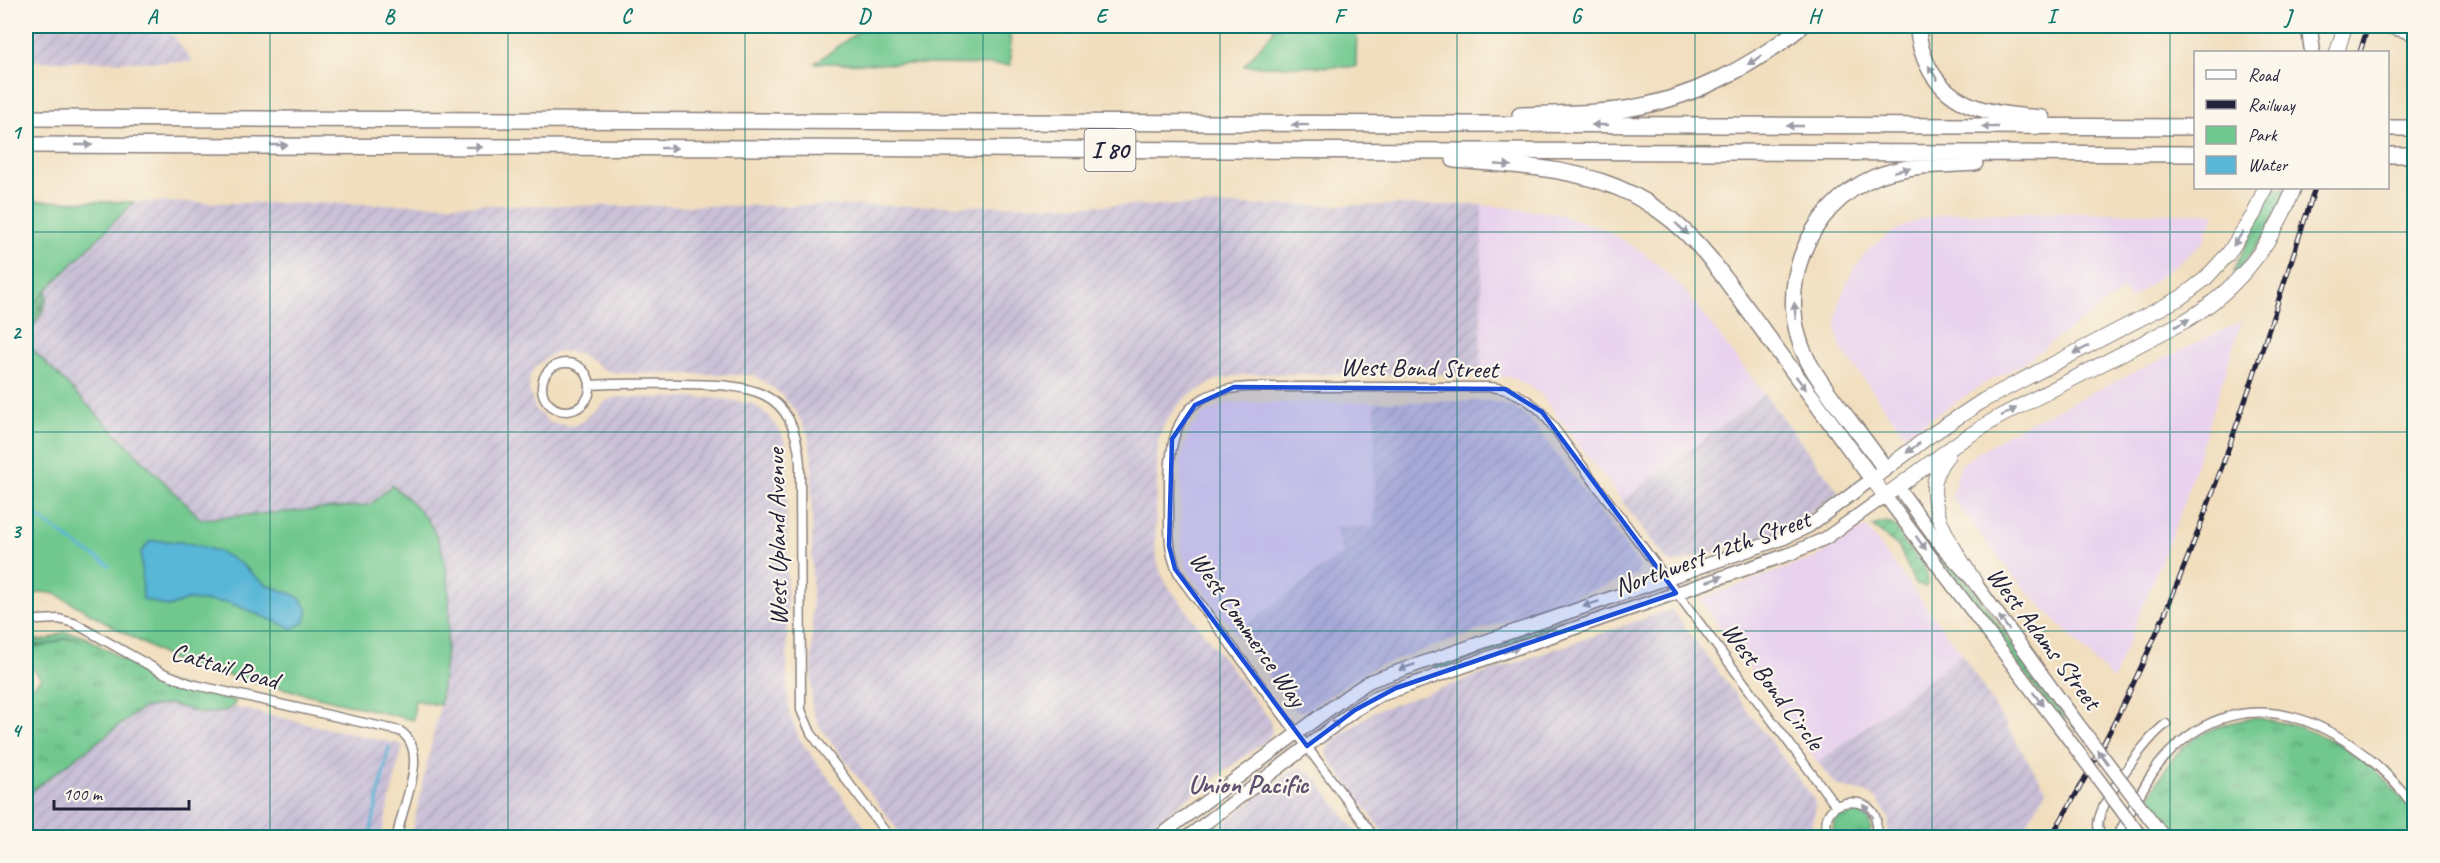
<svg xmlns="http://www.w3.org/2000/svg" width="2440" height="863" font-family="Caveat,sans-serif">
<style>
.built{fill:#e8d2ee}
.industrial{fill:url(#industrial-furrows)}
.grass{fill:url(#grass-tufts);stroke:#487564;stroke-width:1.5}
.forest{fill:url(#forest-firs);stroke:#3e675a;stroke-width:1.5}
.park{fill:#6fc88e;stroke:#487564;stroke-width:1.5}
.garden{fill:url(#garden-furrows);stroke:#487564;stroke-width:1.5}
.water{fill:#59b6d7;stroke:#3e6c89;stroke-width:1.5}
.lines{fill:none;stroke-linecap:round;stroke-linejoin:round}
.stream{stroke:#59b6d7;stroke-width:3}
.street-casing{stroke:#8a807c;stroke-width:11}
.secondary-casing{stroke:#8a807c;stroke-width:15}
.primary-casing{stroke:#8a807c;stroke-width:16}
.highway-casing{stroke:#8a807c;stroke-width:18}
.street{stroke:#fff;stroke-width:8}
.secondary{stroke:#fff;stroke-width:12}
.primary{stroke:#fff;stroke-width:14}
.highway{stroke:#fff;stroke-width:15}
.rail-casing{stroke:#22223b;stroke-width:5}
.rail{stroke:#fbf7ec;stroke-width:3;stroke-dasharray:9;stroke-linecap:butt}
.secondary-bridge-casing{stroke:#8a807c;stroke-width:15;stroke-linecap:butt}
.secondary-bridge{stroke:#fff;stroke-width:12}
.oneway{fill:#9c9ca7}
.marked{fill:#1d4ed8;fill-opacity:0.2;stroke:#1d4ed8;stroke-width:4.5;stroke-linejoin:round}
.grid{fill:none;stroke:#0f766e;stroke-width:1.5;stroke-opacity:0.55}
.labels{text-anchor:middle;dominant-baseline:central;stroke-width:4.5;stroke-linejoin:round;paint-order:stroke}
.shield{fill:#fbf7ec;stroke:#636270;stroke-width:1.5}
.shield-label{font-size:24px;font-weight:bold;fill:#22223b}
.street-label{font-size:26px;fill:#22223b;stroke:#fbf7ec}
.neighbourhood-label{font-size:27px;font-weight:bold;fill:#5e5271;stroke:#fbf7ec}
.neatline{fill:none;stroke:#0f766e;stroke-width:2}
.grid-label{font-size:20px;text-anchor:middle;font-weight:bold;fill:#0f766e}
</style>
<defs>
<pattern id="industrial-furrows" width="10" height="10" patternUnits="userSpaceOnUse" patternTransform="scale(1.5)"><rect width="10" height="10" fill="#c9bfd7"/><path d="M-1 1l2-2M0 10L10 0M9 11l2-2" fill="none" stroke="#aca4b9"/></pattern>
<pattern id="grass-tufts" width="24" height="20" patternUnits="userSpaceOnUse" patternTransform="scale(1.5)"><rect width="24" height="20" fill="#6fc88e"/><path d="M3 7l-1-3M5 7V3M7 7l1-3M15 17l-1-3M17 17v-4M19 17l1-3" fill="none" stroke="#5ba275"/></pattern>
<pattern id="forest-firs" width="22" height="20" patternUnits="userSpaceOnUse" patternTransform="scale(1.5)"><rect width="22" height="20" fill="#5bac79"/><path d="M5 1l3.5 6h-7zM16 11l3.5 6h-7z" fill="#4b8c64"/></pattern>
<pattern id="garden-furrows" width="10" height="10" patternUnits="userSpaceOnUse" patternTransform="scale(1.5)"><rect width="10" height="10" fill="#6fc88e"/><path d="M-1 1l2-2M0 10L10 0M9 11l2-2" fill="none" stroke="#5ba275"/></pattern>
</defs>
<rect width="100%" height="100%" fill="#fbf7ec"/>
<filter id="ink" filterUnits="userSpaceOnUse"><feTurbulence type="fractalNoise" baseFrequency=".0167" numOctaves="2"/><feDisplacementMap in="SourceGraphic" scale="12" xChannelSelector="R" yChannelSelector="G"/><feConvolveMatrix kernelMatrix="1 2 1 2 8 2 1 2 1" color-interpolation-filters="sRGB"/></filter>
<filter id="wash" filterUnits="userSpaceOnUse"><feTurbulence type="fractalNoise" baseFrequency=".008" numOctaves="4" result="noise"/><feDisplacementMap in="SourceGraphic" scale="24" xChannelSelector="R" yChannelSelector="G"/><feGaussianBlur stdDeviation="1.35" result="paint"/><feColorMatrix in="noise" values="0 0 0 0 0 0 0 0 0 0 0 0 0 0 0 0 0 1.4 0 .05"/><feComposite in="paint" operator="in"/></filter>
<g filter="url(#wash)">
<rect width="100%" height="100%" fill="#f1debe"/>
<!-- built -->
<path class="built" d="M1482,205l73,8 46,15 43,25 38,34 82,107 -142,107 -80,-105 -11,-9 -20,-10 -30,-3z
M1953,213h262l-12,30 -73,57 -7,-9 -104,75 -37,19 -77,50 -65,-88 -4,-22 3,-23 14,-32 14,-19 24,-18 28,-14z
M2242,321l-62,193 -67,166 -98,-102 -64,-81 10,-33 51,-33z
M1375,402l-1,125 -39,-1 8,27 -107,80 -47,-62 -8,-20v-91l8,-28 14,-17 26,-12z
M1866,527l96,127 -144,109 -116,-161 3,-5 110,-39z"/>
<!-- industrial -->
<path class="industrial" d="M26,26h140l27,36 -167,-1z
M134,202l483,4 865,-1 -1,169h-235l-30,6 -29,16 -11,11 -12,17 -6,17 -3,103 3,19 4,13 9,14 99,130 2,12 -4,7 -133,98h-232l-85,-113 -6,-15v-251l-4,-23 -11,-22 -17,-20 -26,-18 -138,-2 -14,-4 -23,-16 -17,-2 -10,3 -17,13 -5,8 -1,14 6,20 15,14 22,3 10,-4 22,-20 12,-5 99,1 38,6 15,11 10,13 7,13 2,14v227l2,31 11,27 73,97h-462l29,-132 8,-96v-30l-78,-74 -169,14 -175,-176v-32z
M1764,394l75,98 -49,36 -115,36 -7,-2 -46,-61z
M1492,401l23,7 15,11 110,147 -2,8 -268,95 -65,42h-10l-59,-78 107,-80 -9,-27 40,1 1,-125z
M1669,610h3l141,188 3,9 -4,17 3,13h-428l-59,-80 -1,-6 6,-11 42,-29z
M1962,654l85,137 -29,46h-130l1,-20 -12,-18 -12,-7 -28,-6 -19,-23z
M188,697l215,48 -22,92 -355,1v-134z
M1301,768l12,7 47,62h-154l88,-68z"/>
<!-- grass -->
<path class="grass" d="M1564,619l1,3 -13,9 -128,44 14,-12z
M64,632l17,3 80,46 74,20v3l-9,7 -23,3 -33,-10 -27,4 -117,87v-104l15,-12 -15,-20v-17c16,10 23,1 38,-3 5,-1 12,0 15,1 -20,-10 -30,15 -53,1v-7c12,12 24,5 38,-2z
M2254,718c55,6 107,31 143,75 5,7 13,14 16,22 3,6 1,16 1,22h-244l-24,-33c27,-55 46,-76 108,-86z
M1852,808l16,9 3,12 -3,8 -32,1 -3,-10 3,-12z"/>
<!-- forest -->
<path class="forest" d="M26,261c5,7 14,14 18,22 9,18 -6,39 -18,50z"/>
<!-- park -->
<path class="park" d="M866,26h144l1,39 -196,-2z
M1273,26h84l-1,41 -112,-1 30,-36z
M26,201l108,1 -108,109z
M26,343l175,176 169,-14 22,-20c12,11 27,22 36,36 35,53 17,125 12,184l-25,-5 -2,20 -235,-57 -122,-69 -15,-2 -15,6z"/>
<!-- garden -->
<path class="garden" d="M2273,188h15l-21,44 -31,42 -3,-2z
M1903,505l35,47 30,31 98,135 -5,4 -154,-205z
M1886,522c13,2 13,16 21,25 10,10 26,24 19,40l-11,-3 -16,-37 -27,-21z"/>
<!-- water -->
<path class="water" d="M150,541c28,-1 62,4 86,20 11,6 19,17 30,23 17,10 30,4 42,26l-3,12 -12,7 -63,-26 -43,-3 -18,7 -26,-8 -2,-47z"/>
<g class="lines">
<!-- stream -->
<path class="stream" d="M26,508l52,38 31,19
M370,835l19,-88"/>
</g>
</g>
<g filter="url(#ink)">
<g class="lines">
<defs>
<path id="street" d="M2378,26l36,10
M2410,26l4,1
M542 387a24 24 0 1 1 48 0a24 24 0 1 1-48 0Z
M590,385c31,-2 61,-1 92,-1 66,1 112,1 118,80l1,246 10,23 79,105
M38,620l21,-1 15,4 87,49 30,12 209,47c32,21 0,76 -3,107
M1375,838l-192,-257c-16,-24 -14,-48 -14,-75 -1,-63 2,-116 80,-119h240c21,1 37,11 53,25l294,394
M1830,838c-22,-47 64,-48 43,0
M2101,838c-1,-5 -3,-10 -3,-14 2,-23 49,-86 68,-100
M2116,838c18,-30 31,-65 57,-89 82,-78 185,-18 241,57"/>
<path id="secondary" d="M1898,487l44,60 34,37 100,137
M1157,838l190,-142 23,-15 414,-143 25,-12 63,-47
M1186,838l169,-128 23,-14 414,-143 34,-15 59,-42 182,241"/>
<path id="primary" d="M2337,52l8,-26
M2265,188l-11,26 -26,40 -23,25 -25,19 -196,102 -56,37 -56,42 13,17 74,-54 38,-24 188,-97c53,-31 87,-76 109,-133
M1948,455c-36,40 6,92 28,129"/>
<path id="highway" d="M1918,26c0,16 5,31 12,44 24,42 69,44 112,48
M2309,26l3,22
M1520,115c35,-1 71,-1 106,-6 65,-10 126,-42 176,-83
M26,118l2170,9
M2388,128h26
M26,145l2170,9
M2388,155h26
M1454,160c108,9 184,10 258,101l160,218
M1885,469c-24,-37 -56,-70 -77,-108 -36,-68 -2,-155 67,-184 32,-13 67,-12 100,-14"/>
</defs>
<!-- street casing -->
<use href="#street" class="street-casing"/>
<!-- secondary casing -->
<use href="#secondary" class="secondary-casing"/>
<!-- primary casing -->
<use href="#primary" class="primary-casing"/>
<!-- highway casing -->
<use href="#highway" class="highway-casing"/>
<!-- street -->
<use href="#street" class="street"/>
<!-- secondary -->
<use href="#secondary" class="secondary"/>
<!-- primary -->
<use href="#primary" class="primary"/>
<!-- highway -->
<use href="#highway" class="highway"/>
<defs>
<path id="rail" d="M2360,52l8,-26
M2050,838c125,-202 192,-427 265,-650"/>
</defs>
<!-- rail casing -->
<use href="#rail" class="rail-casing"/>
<!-- rail -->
<use href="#rail" class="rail"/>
<defs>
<path id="secondary-bridge" d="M2076,721l88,116
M2067,737l75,101"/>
</defs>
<!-- secondary-bridge casing -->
<use href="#secondary-bridge" class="secondary-bridge-casing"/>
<!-- secondary-bridge -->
<use href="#secondary-bridge" class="secondary-bridge"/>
</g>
<!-- one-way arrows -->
<defs><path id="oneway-solid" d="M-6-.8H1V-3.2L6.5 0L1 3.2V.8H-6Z" transform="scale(1.5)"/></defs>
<g class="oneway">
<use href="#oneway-solid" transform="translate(1755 60) rotate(149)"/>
<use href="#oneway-solid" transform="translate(1933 73) rotate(-122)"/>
<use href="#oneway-solid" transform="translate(1300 125) rotate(-180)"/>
<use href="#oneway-solid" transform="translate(1600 125) rotate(-180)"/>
<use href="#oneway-solid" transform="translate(1795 126) rotate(-180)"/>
<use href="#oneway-solid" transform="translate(1990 127) rotate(-180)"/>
<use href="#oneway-solid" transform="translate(84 145)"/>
<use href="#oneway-solid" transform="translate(279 145)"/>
<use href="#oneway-solid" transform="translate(474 147) rotate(1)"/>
<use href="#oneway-solid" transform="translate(669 148)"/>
<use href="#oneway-solid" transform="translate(1503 165) rotate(5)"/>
<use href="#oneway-solid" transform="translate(1902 170) rotate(-12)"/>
<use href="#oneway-solid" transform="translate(1682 229) rotate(42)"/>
<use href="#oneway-solid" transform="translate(2238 239) rotate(125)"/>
<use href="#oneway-solid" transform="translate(1795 311) rotate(-95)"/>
<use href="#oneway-solid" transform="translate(2182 323) rotate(-29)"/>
<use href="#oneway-solid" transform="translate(2081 350) rotate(153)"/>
<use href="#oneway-solid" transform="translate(1801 383) rotate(53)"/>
<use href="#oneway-solid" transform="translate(2009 412) rotate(-27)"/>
<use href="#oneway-solid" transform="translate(1913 448) rotate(143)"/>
<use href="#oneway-solid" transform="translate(1921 543) rotate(53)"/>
<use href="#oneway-solid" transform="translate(1715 579) rotate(-19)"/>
<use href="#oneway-solid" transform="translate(1591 604) rotate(161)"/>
<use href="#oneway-solid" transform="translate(2004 623) rotate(-126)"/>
<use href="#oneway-solid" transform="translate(1511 650) rotate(-19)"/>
<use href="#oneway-solid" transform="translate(1407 667) rotate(161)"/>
<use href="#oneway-solid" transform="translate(2038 699) rotate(53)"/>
<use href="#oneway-solid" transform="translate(1333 726) rotate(-37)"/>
<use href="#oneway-solid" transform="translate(2103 757) rotate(-127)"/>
<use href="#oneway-solid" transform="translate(1868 811) rotate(-129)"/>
</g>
</g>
<!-- marked area -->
<path class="marked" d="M1234,387l271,2 37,23 134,181 -280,95 -41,22 -48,36 -132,-177 -6,-23 3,-107 23,-34z"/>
<!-- grid -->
<path class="grid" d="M270,26v812M508,26v812M745,26v812M983,26v812M1220,26v812M1457,26v812M1695,26v812M1932,26v812M2170,26v812M26,232h2388M26,432h2388M26,631h2388"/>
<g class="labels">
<!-- shield labels -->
<rect class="shield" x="1084.5" y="129" width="51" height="42" rx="4.5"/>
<g class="shield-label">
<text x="1110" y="150">I 80</text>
</g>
<!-- street labels -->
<g class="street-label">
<text transform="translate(1419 368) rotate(1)">West Bond Street</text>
<text transform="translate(777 537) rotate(-91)">West Upland Avenue</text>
<text transform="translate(1712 553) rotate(-20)">Northwest 12th Street</text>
<text transform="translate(1248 629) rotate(55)">West Commerce Way</text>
<text transform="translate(2044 638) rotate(53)">West Adams Street</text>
<text transform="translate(225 666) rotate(16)">Cattail Road</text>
<text transform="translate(1773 686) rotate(53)">West Bond Circle</text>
</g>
<!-- neighbourhood labels -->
<g class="neighbourhood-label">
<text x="1248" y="784">Union Pacific</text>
</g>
</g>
<!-- margin -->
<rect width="2440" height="863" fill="none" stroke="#fbf7ec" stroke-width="66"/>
<!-- legend -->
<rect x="2194" y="51" width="195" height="138" fill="#fbf7ec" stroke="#a4a2a5" stroke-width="1.5"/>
<rect x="2206" y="70" width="30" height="9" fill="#ffffff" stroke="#a4a2a5" stroke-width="1.5"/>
<text x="2248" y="81" font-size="18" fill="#22223b">Road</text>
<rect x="2206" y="100" width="30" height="9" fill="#22223b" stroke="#a4a2a5" stroke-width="1.5"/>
<text x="2248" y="111" font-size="18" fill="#22223b">Railway</text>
<rect x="2206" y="126" width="30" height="18" fill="#6fc88e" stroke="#a4a2a5" stroke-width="1.5"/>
<text x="2248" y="141" font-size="18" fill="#22223b">Park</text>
<rect x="2206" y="156" width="30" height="18" fill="#59b6d7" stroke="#a4a2a5" stroke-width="1.5"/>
<text x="2248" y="171" font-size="18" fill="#22223b">Water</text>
<!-- scale -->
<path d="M54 800v9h135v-9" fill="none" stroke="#22223b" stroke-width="3"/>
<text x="63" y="800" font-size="18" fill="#22223b" stroke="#fbf7ec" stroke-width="4.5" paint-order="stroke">100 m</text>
<rect x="33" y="33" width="2374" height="797" class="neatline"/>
<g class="grid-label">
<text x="152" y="23">A</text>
<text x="389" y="23">B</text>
<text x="626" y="23">C</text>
<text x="864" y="23">D</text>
<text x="1101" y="23">E</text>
<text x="1339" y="23">F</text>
<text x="1576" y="23">G</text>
<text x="1814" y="23">H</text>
<text x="2051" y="23">I</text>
<text x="2288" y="23">J</text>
<text x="16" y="139">1</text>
<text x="16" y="339">2</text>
<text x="16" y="538">3</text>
<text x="16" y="737">4</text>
</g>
</svg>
